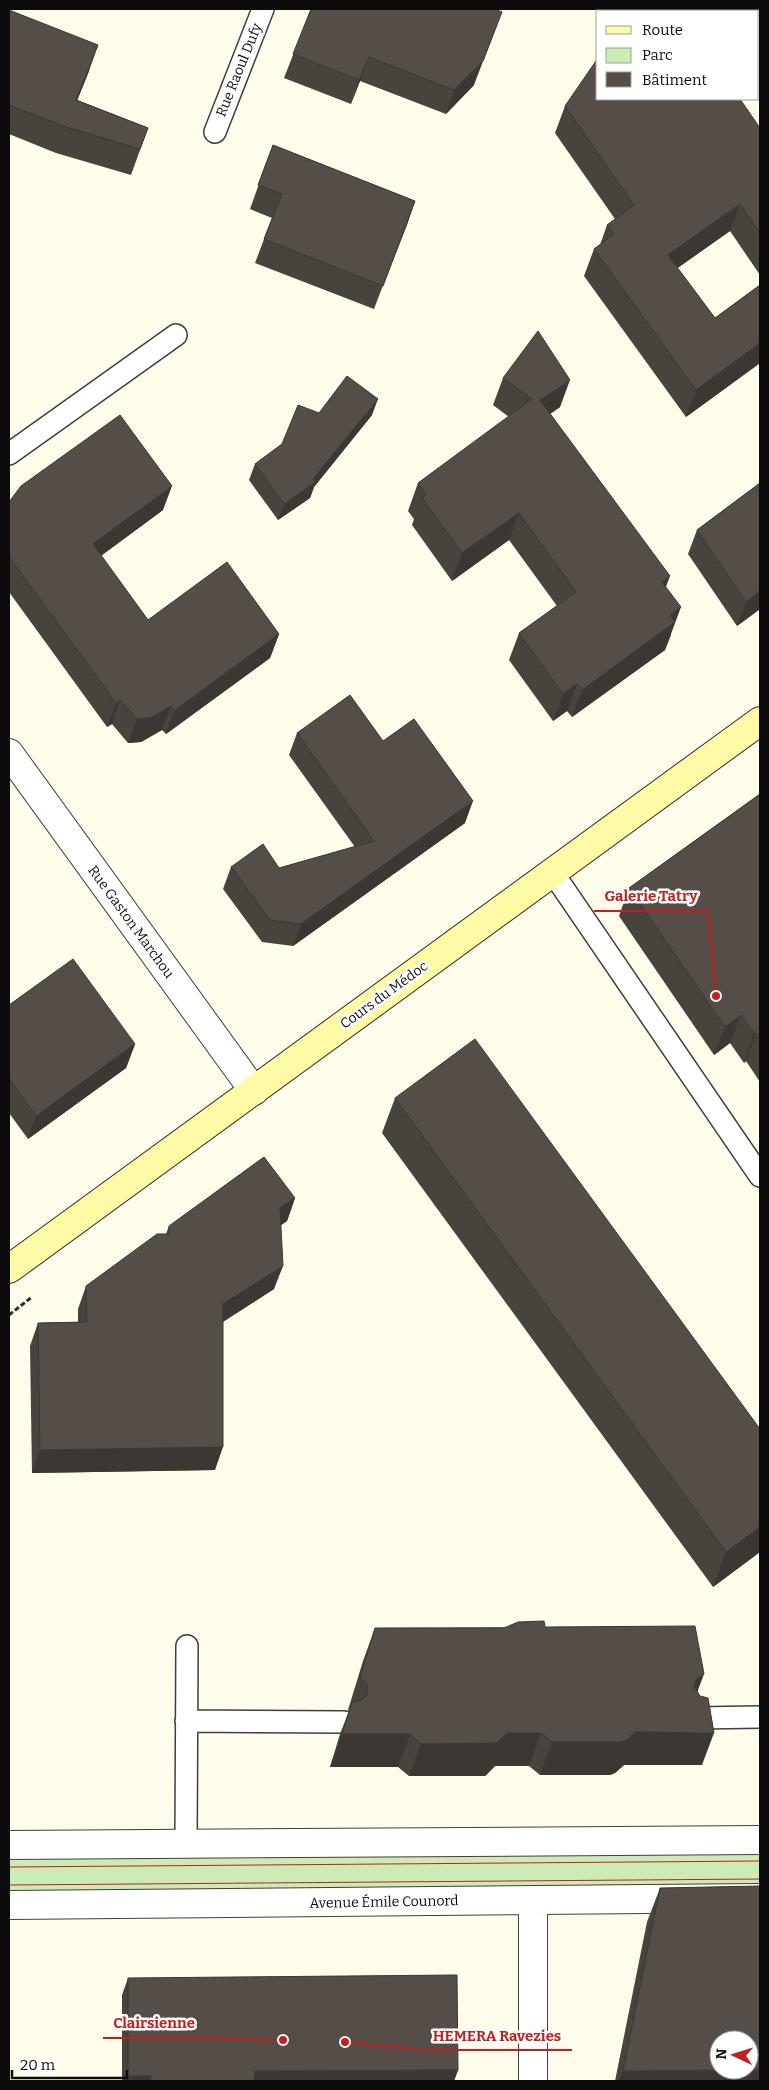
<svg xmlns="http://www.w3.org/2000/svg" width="769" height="2090" font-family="Bitter,serif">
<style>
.green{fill:#cdebb4}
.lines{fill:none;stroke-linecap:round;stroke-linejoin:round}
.service-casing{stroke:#3f3f3f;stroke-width:24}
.minor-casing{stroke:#3f3f3f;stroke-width:30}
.secondary-casing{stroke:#2e2e2e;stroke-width:30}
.path{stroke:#2e2e2e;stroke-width:3;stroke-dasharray:5 2.5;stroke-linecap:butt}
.service{stroke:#fff;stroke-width:21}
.minor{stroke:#fff;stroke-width:28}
.secondary{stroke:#fffaa6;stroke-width:28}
.tram{stroke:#c1201f;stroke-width:1}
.wall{fill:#49433e}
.shaded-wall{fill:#3c3732}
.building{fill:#554e48;stroke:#3c3732}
.labels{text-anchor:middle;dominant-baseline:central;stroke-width:5;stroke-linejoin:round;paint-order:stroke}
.street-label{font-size:14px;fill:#0c0c0c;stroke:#fff}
.leader{fill:none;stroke:#c1201f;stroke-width:2}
.callout-dot{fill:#c1201f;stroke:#fff;stroke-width:2}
.callout-label{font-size:15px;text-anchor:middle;font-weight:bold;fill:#c1201f;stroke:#fff;stroke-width:5;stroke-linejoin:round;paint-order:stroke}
</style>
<rect width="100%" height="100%" fill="#fffceb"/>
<!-- green -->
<path class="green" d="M760,1852v35l-751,6v-35z"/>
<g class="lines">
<defs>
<path id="service" d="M215,132l48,-123
M9,454l167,-119
M553,873l207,303
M695,1718l65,-1
M186,1721l158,1
M186,1843l1,-197"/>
<path id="minor" d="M9,753l245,338
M9,1845l751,-5
M533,1900v181
M9,1905l751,-7"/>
<path id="secondary" d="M9,1269l751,-548"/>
</defs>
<!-- service casing -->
<use href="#service" class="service-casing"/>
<!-- minor casing -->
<use href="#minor" class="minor-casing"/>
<!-- secondary casing -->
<use href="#secondary" class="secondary-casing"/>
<!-- path -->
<path class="path" d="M9,1315l23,-18"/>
<!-- service -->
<use href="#service" class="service"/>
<!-- minor -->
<use href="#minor" class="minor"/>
<!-- secondary -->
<use href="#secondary" class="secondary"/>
<!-- tram -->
<path class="tram" d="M9,1867l751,-6
M9,1885l751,-6"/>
</g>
<!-- wall -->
<path class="wall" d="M311,9l163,76 -28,29 -86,-33 -9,23 -67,-26z
M9,10l80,61 -12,29 71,28 -17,47 -75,-22 -47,-19z
M565,106l195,22v147l-30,-44 -53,37 38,50 45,-33v78l-74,54 -102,-141 10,-27 6,-4 7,-20 8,-6 -60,-86z
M273,145l142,56 -41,108 -119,-46 17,-45 -22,-9z
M503,378l57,29 -10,7 116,173 5,48 -6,15 -93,67 -5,-6 -14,10 -44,-61 10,-27 38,-27 -48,-66 -57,41 -40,-56 2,-6 -6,-8 10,-28 91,-66 -16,-12z
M319,413l53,2 -58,72 -4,11 -32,22 -29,-40 6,-16 27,-20z
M760,483v126l-23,17 -49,-72 9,-24z
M9,502l154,8 -62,46 47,64 131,14 -9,24 -104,76 -4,-4 -21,12 -13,1 -16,-19 -5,3 -98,-135z
M297,733l86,8 82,82 -172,123 -31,-4 -39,-53 8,-22 48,1 76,-21 -66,-92z
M760,794v288l-14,-21 -2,2 -14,-20 -16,12 -95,-139 10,-28z
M9,1005l126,39 -9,24 -98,71 -19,-26z
M395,1098l365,331v123l-47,35 -331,-454z
M295,1198l-8,23 -6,4 -7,64 -51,33 -8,148 -183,3 -2,-127 8,-23 40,-1v-13l8,-23 80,-52 3,-8z
M545,1627l153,65 4,73h-78l-9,8 -5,2h-70l-11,-9h-34l-10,10h-76l-11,-9h-68l10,-33 9,-23 -1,-1 15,-49 12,-33z
M660,1888l100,123v70h-145l32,-159z
M128,1978l330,92 -4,11h-332v-86z"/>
<!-- shaded-wall -->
<path class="shaded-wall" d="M727,9h9l-1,2h-10z
M493,35l-19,50 -28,29 8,-24z
M98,45l-9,26 -22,55 9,-26z
M369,57l-9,24 -9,23 8,-24z
M415,201l-8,24 -33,84 9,-23z
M740,204l-10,27 -72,51 10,-27z
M760,343v20l-74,54 10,-27z
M570,380l-10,27 -30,21 10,-28z
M378,399l-6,16 -58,72 -4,11 -32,22 6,-16 29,-25z
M172,486l-9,24 -79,58 9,-24z
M519,513l-10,27 -57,41 10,-28z
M670,576l-10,27 2,-21z
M760,591v18l-23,17 9,-24z
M681,607l-16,43 -93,67 10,-27 88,-75z
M279,634l-9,24 -104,76 8,-23z
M577,684l-10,27 -14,10 10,-27z
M120,700l-8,24 -5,3 9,-24z
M171,706l-9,24 -21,12 -13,1 9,-24z
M473,801l-8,22 -172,123 8,-22z
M741,1015l-11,28 -16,12 11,-28z
M756,1033l-10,28 -2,2 10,-29z
M135,1044l-9,24 -98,71 8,-23z
M295,1198l-8,23 -15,10 8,-23z
M283,1266l-9,23 -60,38 9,-23z
M223,1447l-8,23 -183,3 8,-23z
M760,1527v25l-47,35 13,-35z
M704,1674l-12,32 -8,6 12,-33z
M635,1732l79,1 -12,32h-78l-9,8 -5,2h-70l12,-33z
M507,1733h34l-12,33h-34l-10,10h-76l12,-32z
M342,1734h68l-12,33h-68z
M458,2070l-4,11h-203l4,-10z
M760,2070v11h-141l4,-10z
M128,2076h23l-1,5h-23z"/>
<!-- building -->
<path class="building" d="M311,9h184l7,3 -19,49 -29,29 -85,-33 -10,23 -66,-26z
M632,9h95l-2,2h-95z
M9,10l89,35 -22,55 72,28 -8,21 -74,-22 -57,-22z
M598,58v41h142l20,29v105l-20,-29 -72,51 47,63 45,-33v58l-64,47 -102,-141 20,-15 -7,-9 27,-20 -69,-99z
M273,145l142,56 -32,85 -119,-47 18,-45 -24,-9z
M538,331l32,49 -30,20 130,176 -8,6 19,25 -11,8 5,7 -93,68 -5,-6 -14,10 -44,-61 57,-41 -57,-79 -57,40 -40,-55 4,-3 -8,-12 114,-84 -29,-21z
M347,376l31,23 -65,80 3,3 -32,22 -29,-40 27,-20 16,-39 21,8z
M120,415l52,71 -79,58 55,76 79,-58 52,72 -105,77 -3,-5 -21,12 -13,1 -17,-19 -4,3 -106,-145 -1,-4v-52l12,-16z
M760,483v108l-14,11 -49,-72z
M350,695l33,46 31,-22 59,82 -172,123 -31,-4 -39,-53 32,-23 16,24 95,-27 -77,-108z
M760,794v244l-4,-5 -2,1 -13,-19 -16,12 -96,-139z
M73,959l62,85 -99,72 -27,-38v-73z
M475,1039l285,390v98l-34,25 -331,-454z
M264,1157l31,41 -15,10 3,58 -60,38v143l-183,3 -2,-127 49,-1 -1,-36 71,-52h12v-8z
M544,1621l1,6 150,-1 9,48 -8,5 -2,7 6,10 8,2 6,35 -79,-1 -8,8 -6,2h-69l-11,-9h-34l-10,10 -76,1 -11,-10h-68l10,-32 10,-2 5,-5v-11l-7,-6 15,-50h129l14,-6z
M760,1886v184h-11v-30h-30v30l-96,1 37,-183z
M457,1975l1,95 -203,1 -1,10h-103v-5h-23v-98z"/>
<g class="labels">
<!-- street labels -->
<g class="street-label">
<text transform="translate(239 70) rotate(-68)">Rue Raoul Dufy</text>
<text transform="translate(131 922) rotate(54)">Rue Gaston Marchou</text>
<text transform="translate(384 995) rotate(-36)">Cours du Médoc</text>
<text transform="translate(384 1902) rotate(-1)">Avenue Émile Counord</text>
</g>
</g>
<!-- callouts -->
<path class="leader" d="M716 996L708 911H594M283 2040L205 2038H103M345 2042L423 2050H572"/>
<g class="callout-dot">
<circle cx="716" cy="996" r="5"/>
<circle cx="283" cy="2040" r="5"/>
<circle cx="345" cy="2042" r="5"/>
</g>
<g class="callout-label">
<text x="651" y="901">Galerie Tatry</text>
<text x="154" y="2028">Clairsienne</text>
<text x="497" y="2041">HEMERA Ravezies</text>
</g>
<!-- border -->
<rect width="769" height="2090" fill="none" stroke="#0c0c0c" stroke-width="20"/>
<!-- legend -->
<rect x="596" y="10" width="162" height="90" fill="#ffffff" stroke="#9e9e9e"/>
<rect x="606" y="26" width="25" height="8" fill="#fffaa6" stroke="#9e9e9e"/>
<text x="642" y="35" font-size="15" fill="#0c0c0c">Route</text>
<rect x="606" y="48" width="25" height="15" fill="#cdebb4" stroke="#9e9e9e"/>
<text x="642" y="60" font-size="15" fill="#0c0c0c">Parc</text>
<rect x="606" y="72" width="25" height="15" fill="#554e48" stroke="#9e9e9e"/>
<text x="642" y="85" font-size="15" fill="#0c0c0c">Bâtiment</text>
<!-- north arrow -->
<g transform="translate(734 2055) rotate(274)"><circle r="24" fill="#ffffff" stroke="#9e9e9e"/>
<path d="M0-4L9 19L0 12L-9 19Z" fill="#c1201f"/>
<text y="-8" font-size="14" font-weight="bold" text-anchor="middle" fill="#0c0c0c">N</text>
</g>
<!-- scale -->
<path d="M12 2070v8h115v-8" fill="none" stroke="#0c0c0c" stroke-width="2.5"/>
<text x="20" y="2070" font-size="15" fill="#0c0c0c" stroke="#ffffff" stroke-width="4" paint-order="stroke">20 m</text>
</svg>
